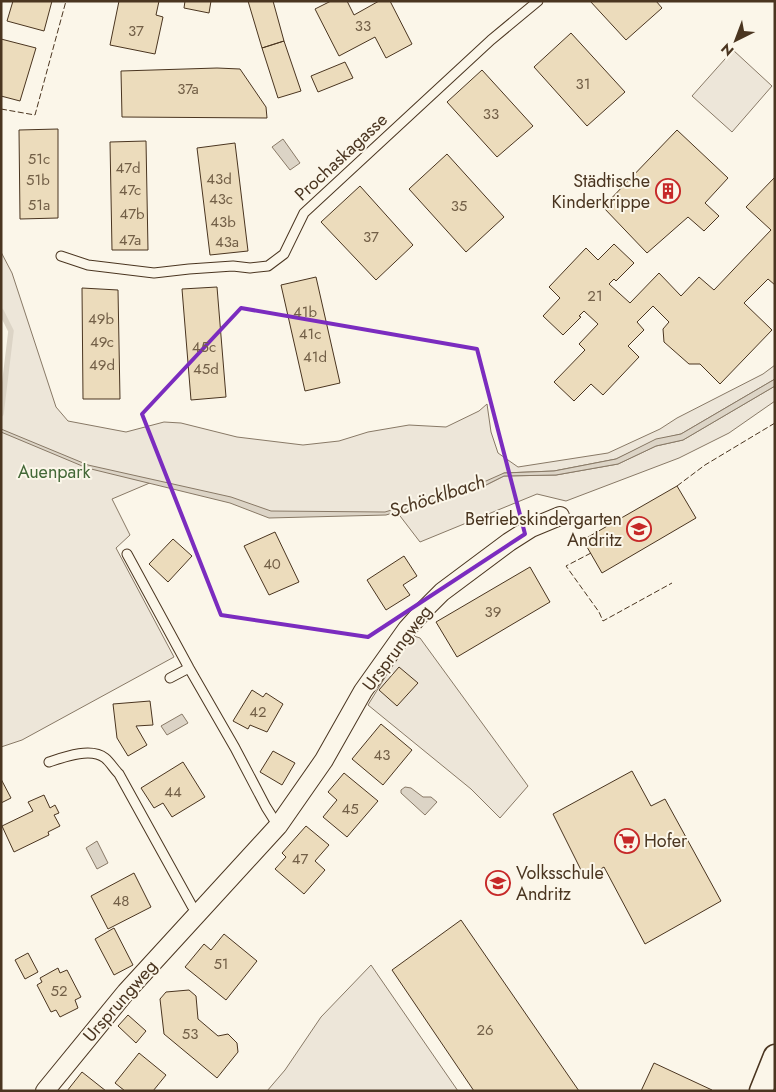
<svg xmlns="http://www.w3.org/2000/svg" width="776" height="1092" font-family="Jost,sans-serif">
<style>
.green{fill:#ede6d9;stroke:#887966}
.water{fill:#dcd4c6;stroke:#887966}
.lines{fill:none;stroke-linecap:round;stroke-linejoin:round}
.stream{stroke:#dcd4c6;stroke-width:5.5}
.building{fill:#ecdcbc;stroke:#4a3520}
.service-casing{stroke:#4a3520;stroke-width:11}
.minor-casing{stroke:#4a3520;stroke-width:20}
.tertiary-casing{stroke:#4a3520;stroke-width:25}
.service{stroke:#fbf6e9;stroke-width:9}
.minor{stroke:#fbf6e9;stroke-width:18}
.tertiary{stroke:#fbf6e9;stroke-width:22}
.fence{stroke:#4a3520;stroke-width:1;stroke-dasharray:6 2.5;stroke-linecap:butt}
.marked{fill:none;stroke:#7b2cbf;stroke-width:4;stroke-linejoin:round}
.labels{text-anchor:middle;dominant-baseline:central;stroke-width:4;stroke-linejoin:round;paint-order:stroke}
.number-label{font-size:15px;fill:#725f47}
.street-label{font-size:18px;fill:#4a3520;stroke:#fbf6e9}
.poi-label{font-size:18px;fill:#4a3520;stroke:#fbf6e9;text-anchor:end}
.park-label{font-size:18px;fill:#436837;stroke:#fbf6e9}
.water-label{font-size:19px;font-style:italic;fill:#4a3520;stroke:#fbf6e9}
</style>
<rect width="100%" height="100%" fill="#fbf6e9"/>
<!-- green -->
<path class="green" d="M733,50l39,36 -40,46 -40,-36z
M1,252l11,21 44,134 12,14 58,11 38,-10 17,1 56,14 66,8 36,-4 29,-9 41,-7 37,2 33,-16 8,-7 4,28 7,21 20,14 90,-14 52,-24 17,-11 86,-44 12,-9v14l-94,55 -25,6 -40,19 -62,12 -50,2 -10,7 -107,34h-117l-39,-14 -79,-18 -40,17 18,36 -14,13 58,109 -152,83 -21,7v-333l10,-83 -10,-20z
M775,386v15l-46,32 -50,25 -113,43 -29,-7 -117,48 -23,-30 89,-27 18,-9 52,-1 62,-11 38,-18 27,-6z
M411,635l9,3 108,148 -28,32 -29,-29 -103,-84z
M371,965l87,126h-191l18,-21 36,-53z"/>
<!-- water -->
<path class="water" d="M283,139l17,24 -10,7 -18,-23z
M775,379v7l-92,54 -27,6 -38,18 -62,11 -52,1 -18,9 -100,30 -117,3 -39,-15 -143,-35 -86,-36v-3l87,36 143,32 40,14 114,1 101,-31 18,-8 50,-2 62,-12 40,-20 25,-5z
M182,714l6,9 -21,12 -6,-9z
M405,787l6,1 12,9h8l6,5 -12,13 -24,-22v-3z
M97,841l11,22 -11,6 -11,-21z"/>
<g class="lines">
<!-- stream -->
<path class="stream" d="M1,311l10,20 -10,83"/>
</g>
<!-- building -->
<path class="building" d="M13,1h39l-8,30 -37,-10z
M119,1h40l-3,14 7,2 -8,37 -45,-9z
M185,1h26l-2,12 -25,-5z
M248,1h25l11,40 -22,7z
M331,1h16l7,14 25,-14h11l22,43 -26,14 -11,-21 -36,19 -24,-47z
M590,1h66l6,7 -36,32z
M571,33l54,59 -38,34 -53,-59z
M1,39l35,9 -16,53 -19,-5z
M284,41l17,50 -23,7 -16,-50z
M345,62l8,16 -35,14 -7,-16z
M217,68l23,1 26,38 1,11 -145,-1 -1,-46z
M482,70l51,56 -36,31 -50,-55z
M58,129v89l-38,1 -1,-89z
M677,130l51,48 -23,25 14,13 -15,15 -16,-14 -41,36 -44,-46z
M146,141l2,109h-36l-2,-108z
M235,143l13,108 -38,4 -13,-107z
M447,154l57,63 -38,35 -57,-63z
M775,177v108l-7,-6 -24,24 28,27 -52,54 -20,-20h-11l-25,-22 -1,-13 6,-7 -16,-16 -16,16 7,8 -16,16 11,11 -36,38 -12,-11 -17,17 -20,-19 31,-32 -6,-6 19,-20 -14,-13 -5,5 2,1 -18,18 -20,-19 17,-18 -11,-11 37,-39 12,12 16,-16 20,19 -18,18 -2,-2 -5,5 21,19 29,-30 22,23 18,-19 15,13 57,-60 -25,-23z
M360,186l53,59 -37,35 -55,-58z
M316,277l24,106 -35,8 -24,-106z
M217,287l9,110 -35,3 -9,-111z
M82,288l36,2 2,109h-37z
M677,486l19,32 -94,55 -19,-33z
M275,532l24,50 -30,13 -25,-49z
M173,539l19,17 -24,26 -19,-18z
M404,556l13,20 -14,9 7,10 -24,15 -19,-30z
M530,567l20,35 -93,55 -21,-35z
M399,667l19,16 -21,23 -18,-16z
M252,690l11,7 3,-4 17,11 -16,28 -17,-7 -2,4 -15,-8z
M150,701l3,24 -17,1 11,19 -19,11 -11,-18 -4,-34z
M381,724l31,26 -29,35 -31,-26z
M273,751l22,12 -13,22 -22,-13z
M183,762l22,35 -33,20 -9,-14 -9,5 -13,-20z
M632,771l19,35 14,-7 56,102 -76,43 -41,-77 -19,11 -32,-64z
M344,773l34,28 -31,36 -24,-20 14,-17 -9,-8z
M1,779l10,19 -10,5z
M44,795l6,13 5,-3 4,8 -5,2 6,11 -12,6 1,3 -35,17 -12,-26 31,-15 -5,-9z
M306,826l23,19 -14,16 10,9 -21,24 -29,-25 11,-12 -4,-4z
M134,873l17,34 -43,22 -17,-33z
M461,920l118,171h-105l-82,-121z
M114,928l19,37 -19,10 -19,-36z
M224,934l33,27 -31,39 -41,-33 19,-23 7,6z
M28,953l10,19 -13,7 -10,-19z
M58,968l2,5 7,-3 14,27 -6,3 3,8 -18,9 -4,-7 -5,2 -14,-27 5,-3 -2,-4z
M189,990l7,6 2,23 20,17 10,-2 9,9 1,9 -21,26 -53,-44 -4,-35 6,-7z
M128,1015l18,16 -10,12 -18,-17z
M139,1053l27,22 -13,16h-28l-10,-8z
M654,1063l58,27v1h-71z
M82,1072l24,19h-39z"/>
<g class="lines">
<defs>
<path id="service" d="M61,256l27,9 66,8 35,-4 44,-3 17,2 18,-2 16,-12 20,-41 187,-173 47,-39
M127,554l62,114 46,80 31,59 12,19
M170,678l19,-10
M49,762c15,-5 42,-15 56,-4 5,4 9,11 14,16l73,132 7,8"/>
<path id="minor" d="M45,1091l81,-99 152,-166 46,-66 39,-69 44,-62 18,-20 17,-17 67,-50 22,-14 29,-12"/>
<path id="tertiary" d="M761,1091l14,-35"/>
</defs>
<!-- service casing -->
<use href="#service" class="service-casing"/>
<!-- minor casing -->
<use href="#minor" class="minor-casing"/>
<!-- tertiary casing -->
<use href="#tertiary" class="tertiary-casing"/>
<!-- service -->
<use href="#service" class="service"/>
<!-- minor -->
<use href="#minor" class="minor"/>
<!-- tertiary -->
<use href="#tertiary" class="tertiary"/>
<!-- fence -->
<path class="fence" d="M1,109l34,6 31,-114
M677,486l28,-21 70,-42
M591,553l-25,13 33,46 4,9 69,-38"/>
</g>
<!-- marked area -->
<path class="marked" d="M241,308l236,41 48,185 -157,103 -147,-22 -79,-201z"/>
<!-- icons -->
<defs>
<symbol id="building-ring" viewBox="-11 -11 22 22"><circle r="9.5" fill="#fbf6e9" stroke="#c62828" stroke-width="1.5"/><path d="M-4-6H4V6H1V3H-1V6H-4ZM-2.5-4.3h1.7v1.8h-1.7ZM.8-4.3h1.7v1.8H.8ZM-2.5-1h1.7V.8h-1.7ZM.8-1h1.7V.8H.8Z" fill="#c62828"/></symbol>
<symbol id="school-ring" viewBox="-11 -11 22 22"><circle r="9.5" fill="#fbf6e9" stroke="#c62828" stroke-width="1.5"/><path d="M0-5L7-2L0 1L-7-2ZM-4 1L0 2.5L4 1V4Q0 6-4 4Z" fill="#c62828"/></symbol>
<symbol id="supermarket-ring" viewBox="-11 -11 22 22"><circle r="9.5" fill="#fbf6e9" stroke="#c62828" stroke-width="1.5"/><path d="M-6-5.5h2.5l.6 2H6L4.5 2H-2.5L-4.4-4H-6ZM-1.5 3.2a1.3 1.3 0 1 0 .1 0ZM3 3.2a1.3 1.3 0 1 0 .1 0Z" fill="#c62828"/></symbol>
</defs>
<g fill-rule="evenodd">
<use href="#building-ring" x="654" y="177" width="28" height="28"/>
<use href="#school-ring" x="625" y="515" width="28" height="28"/>
<use href="#supermarket-ring" x="613" y="827" width="28" height="28"/>
<use href="#school-ring" x="484" y="869" width="28" height="28"/>
</g>
<g class="labels">
<!-- number labels -->
<g class="number-label">
<text x="363" y="26">33</text>
<text x="136" y="31">37</text>
<text x="583" y="84">31</text>
<text x="188" y="89">37a</text>
<text x="491" y="114">33</text>
<text x="39" y="159">51c</text>
<text x="128" y="168">47d</text>
<text x="219" y="179">43d</text>
<text x="38" y="180">51b</text>
<text x="130" y="190">47c</text>
<text x="221" y="199">43c</text>
<text x="39" y="205">51a</text>
<text x="459" y="206">35</text>
<text x="132" y="214">47b</text>
<text x="223" y="222">43b</text>
<text x="371" y="237">37</text>
<text x="130" y="240">47a</text>
<text x="227" y="242">43a</text>
<text x="595" y="296">21</text>
<text x="305" y="312">41b</text>
<text x="101" y="319">49b</text>
<text x="310" y="334">41c</text>
<text x="102" y="342">49c</text>
<text x="204" y="347">45c</text>
<text x="315" y="357">41d</text>
<text x="102" y="365">49d</text>
<text x="206" y="369">45d</text>
<text x="272" y="564">40</text>
<text x="493" y="612">39</text>
<text x="258" y="712">42</text>
<text x="382" y="755">43</text>
<text x="173" y="792">44</text>
<text x="350" y="809">45</text>
<text x="300" y="859">47</text>
<text x="121" y="901">48</text>
<text x="221" y="964">51</text>
<text x="59" y="991">52</text>
<text x="485" y="1030">26</text>
<text x="190" y="1034">53</text>
</g>
<!-- street labels -->
<g class="street-label">
<text transform="translate(341 157) rotate(-43)">Prochaskagasse</text>
<text transform="translate(397 648) rotate(-53)">Ursprungweg</text>
<text transform="translate(120 1001) rotate(-49)">Ursprungweg</text>
</g>
<!-- poi labels -->
<g class="poi-label">
<text x="650" y="181">Städtische<tspan x="650" dy="21">Kinderkrippe</tspan></text>
<text x="622" y="519">Betriebskindergarten<tspan x="622" dy="21">Andritz</tspan></text>
<text x="644" y="841" text-anchor="start">Hofer</text>
<text x="516" y="873" text-anchor="start">Volksschule<tspan x="516" dy="21">Andritz</tspan></text>
</g>
<!-- park labels -->
<g class="park-label">
<text x="54" y="472">Auenpark</text>
</g>
<!-- water labels -->
<g class="water-label">
<text transform="translate(437 496) rotate(-18)">Schöcklbach</text>
</g>
</g>
<!-- border -->
<rect width="776" height="1092" fill="none" stroke="#4a3520" stroke-width="5"/>
<!-- north arrow -->
<g transform="translate(736 40) rotate(222)" stroke="#fbf6e9" stroke-width="4" paint-order="stroke">
<path d="M0-4L9 19L0 12L-9 19Z" fill="#4a3520"/>
<text y="-8" font-size="14" font-weight="bold" text-anchor="middle" fill="#4a3520">N</text>
</g>
</svg>
